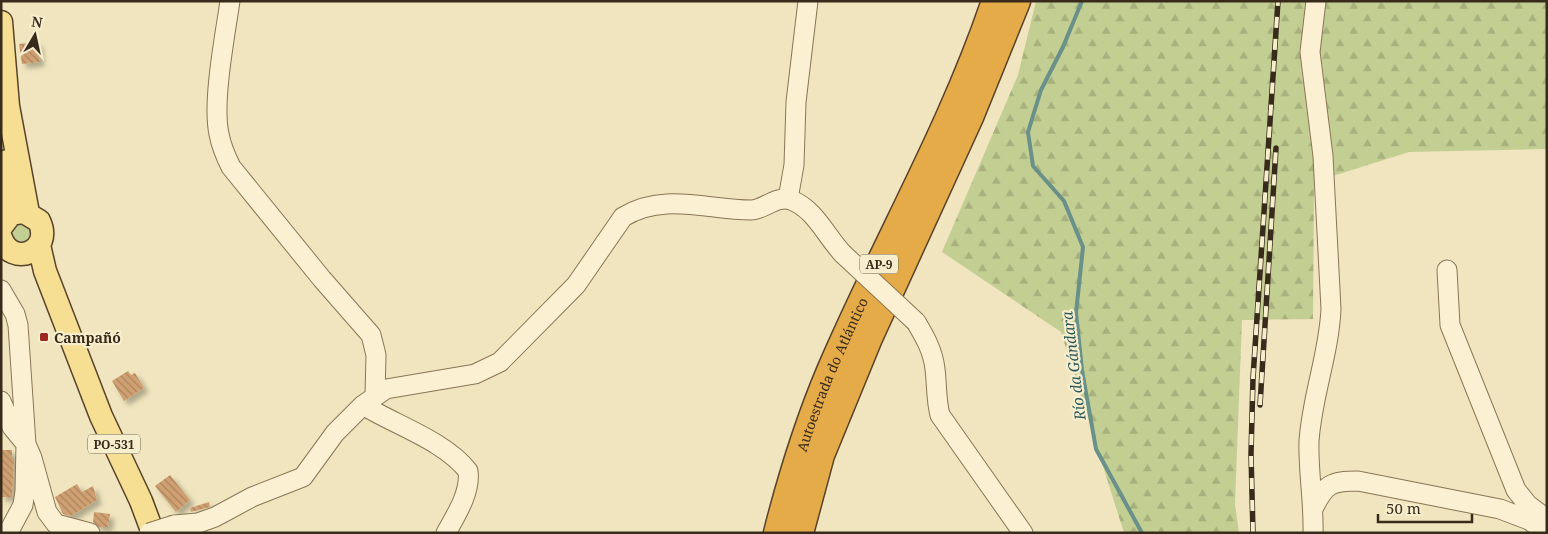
<svg xmlns="http://www.w3.org/2000/svg" width="1548" height="534" font-family="'Noto Serif',serif">
<style>
.grass{fill:#c3ce92}
.forest{fill:url(#forest-firs)}
.lines{fill:none;stroke-linecap:round;stroke-linejoin:round}
.stream{stroke:#699089;stroke-width:4}
.building{fill:url(#building-back-hatch);filter:url(#shadow)}
.minor-casing{stroke:#897556;stroke-width:21}
.major-casing{stroke:#57422b;stroke-width:25}
.highway-casing{stroke:#57422b;stroke-width:29}
.minor{stroke:#fbf1d2;stroke-width:19}
.major{stroke:#f6de93;stroke-width:22}
.highway{stroke:#e5ab49;stroke-width:26}
.rail-casing{stroke:#382b1b;stroke-width:5.5}
.rail{stroke:#f7eece;stroke-width:4;stroke-dasharray:11;stroke-linecap:butt}
.minor-bridge-casing{stroke:#897556;stroke-width:21;stroke-linecap:butt}
.minor-bridge{stroke:#fbf1d2;stroke-width:19}
.poi-dot{fill:#9c2a23;stroke:#f7eece;stroke-width:2}
.labels{text-anchor:middle;dominant-baseline:central;stroke-width:4.5;stroke-linejoin:round;paint-order:stroke}
.shield{fill:#f7eece;stroke:#716651;stroke-width:1}
.shield-label{font-size:12px;font-weight:bold;fill:#382b1b}
.poi-label{font-size:14px;font-weight:bold;fill:#382b1b;stroke:#f7eece;text-anchor:start}
.street-label{font-size:14px;fill:#382b1b;stroke:#f7eece}
.water-label{font-size:15px;font-style:italic;fill:#2a5859;stroke:#f7eece}
</style>
<defs>
<pattern id="forest-firs" width="22" height="20" patternUnits="userSpaceOnUse" patternTransform="scale(1.25)"><rect width="22" height="20" fill="#c3ce92"/><path d="M5 1l3.5 6h-7zM16 11l3.5 6h-7z" fill="#a8b17d"/></pattern>
<pattern id="building-back-hatch" width="6" height="6" patternUnits="userSpaceOnUse" patternTransform="scale(1.25)"><rect width="6" height="6" fill="#d0a072"/><path d="M-1 5l2 2M0 0l6 6M5-1l2 2" fill="none" stroke="#aa835d"/></pattern>
<filter id="shadow"><feDropShadow dx="4.5" dy="4.5" stdDeviation="2.5" flood-color="#0004"/></filter>
</defs>
<rect width="100%" height="100%" fill="#f0e5be"/>
<!-- grass -->
<path class="grass" d="M12 233a9 9 0 1 1 18 0a9 9 0 1 1-18 0Z"/>
<!-- forest -->
<path class="forest" d="M1036,1h511v148l-138,3 -95,30 -1,137 -71,1 -7,184 4,29h-115l-63,-201 -119,-80 76,-177z"/>
<g class="lines">
<!-- stream -->
<path class="stream" d="M1082,1l-19,46 -22,43 -13,42 5,34 31,35 19,46 -7,66 6,57 14,79 46,84"/>
</g>
<!-- building -->
<path class="building" d="M38,42l2,20 -18,2 -3,-20z
M128,371l3,4 4,-2 9,15 -20,13 -12,-20z
M1,450h11v8h2l-2,39h-11z
M170,475l20,25 -14,12 -21,-26z
M77,484l5,8 11,-6 4,14 -26,16 -8,-2 -8,-17z
M209,502l1,5 -19,5 -1,-4z
M94,512l16,2 -2,13h-9l-6,-5z"/>
<g class="lines">
<defs>
<path id="minor" d="M230,1c-5,35 -18,101 -11,133 2,11 7,23 12,33l91,112 49,56 5,20 -1,40
M788,199l6,-34 2,-63 12,-101
M1447,270l3,55 66,165 12,15 19,14
M1,290l14,24 3,11 8,119 -1,47 -2,14 -15,28
M916,322c9,15 17,29 19,47 2,16 1,31 5,46l83,118
M1,401l11,26 14,17 6,14 15,54 9,12 34,9
M363,405c32,20 82,36 105,66 3,21 -12,44 -22,62
M1313,509c12,-25 18,-28 45,-28l142,28 29,11 18,13
M174,525l24,-2 17,-6 37,-20 51,-20 32,-44 28,-28 23,-16 89,-15 25,-12 76,-77 47,-68c40,-25 85,-7 128,-7 13,0 25,-15 40,-10 24,9 35,36 52,54
M1313,533c1,-31 -5,-61 -4,-92 3,-45 20,-87 22,-132l-8,-153 -13,-104 6,-51"/>
<path id="major" d="M1,22l7,84 20,107
M7,161l-1,23 5,30
M1,227l10,-13 13,-2 15,9c15,31 -28,47 -38,17
M39,245l6,26 56,145 40,85 12,32"/>
<g id="highway">
<path id="s1" d="M777,533c14,-55 31,-110 53,-162 53,-124 122,-242 165,-370"/>
<path d="M800,533l21,-78 48,-117 101,-221 47,-116"/>
</g>
</defs>
<!-- minor casing -->
<use href="#minor" class="minor-casing"/>
<!-- major casing -->
<use href="#major" class="major-casing"/>
<!-- highway casing -->
<use href="#highway" class="highway-casing"/>
<!-- minor -->
<use href="#minor" class="minor"/>
<!-- major -->
<use href="#major" class="major"/>
<!-- highway -->
<use href="#highway" class="highway"/>
<defs>
<path id="rail" d="M1260,405l16,-257
M1253,533l-2,-79 2,-76 25,-377"/>
</defs>
<!-- rail casing -->
<use href="#rail" class="rail-casing"/>
<!-- rail -->
<use href="#rail" class="rail"/>
<defs>
<path id="minor-bridge" d="M843,254l73,68
M149,533l25,-8"/>
</defs>
<!-- minor-bridge casing -->
<use href="#minor-bridge" class="minor-bridge-casing"/>
<!-- minor-bridge -->
<use href="#minor-bridge" class="minor-bridge"/>
</g>
<!-- markers -->
<rect class="poi-dot" x="39" y="332" width="10" height="10" rx="2.5"/>
<g class="labels">
<!-- shield labels -->
<g class="shield">
<rect x="860" y="254.5" width="38" height="19" rx="4"/>
<rect x="88" y="434.5" width="52" height="19" rx="4"/>
</g>
<g class="shield-label">
<text x="879" y="264">AP-9</text>
<text x="114" y="444">PO-531</text>
</g>
<!-- poi labels -->
<g class="poi-label">
<text x="54" y="337">Campañó</text>
</g>
<!-- street labels -->
<g class="street-label">
<text stroke="none"><textPath href="#s1" startOffset="168">Autoestrada do Atlántico</textPath></text>
</g>
<!-- water labels -->
<g class="water-label">
<text transform="translate(1073 366) rotate(-97)">Río da Gándara</text>
</g>
</g>
<!-- border -->
<rect width="1548" height="534" fill="none" stroke="#382b1b" stroke-width="5"/>
<!-- north arrow -->
<g transform="translate(35 35) rotate(9)" stroke="#f7eece" stroke-width="4" paint-order="stroke">
<path d="M0-4L9 19L0 12L-9 19Z" fill="#382b1b"/>
<text y="-8" font-size="14" font-weight="bold" text-anchor="middle" fill="#382b1b">N</text>
</g>
<!-- scale -->
<path d="M1378 514v8h94v-8" fill="none" stroke="#382b1b" stroke-width="2.5"/>
<text x="1386" y="514" font-size="15" fill="#382b1b" stroke="#f7eece" stroke-width="4" paint-order="stroke">50 m</text>
</svg>
